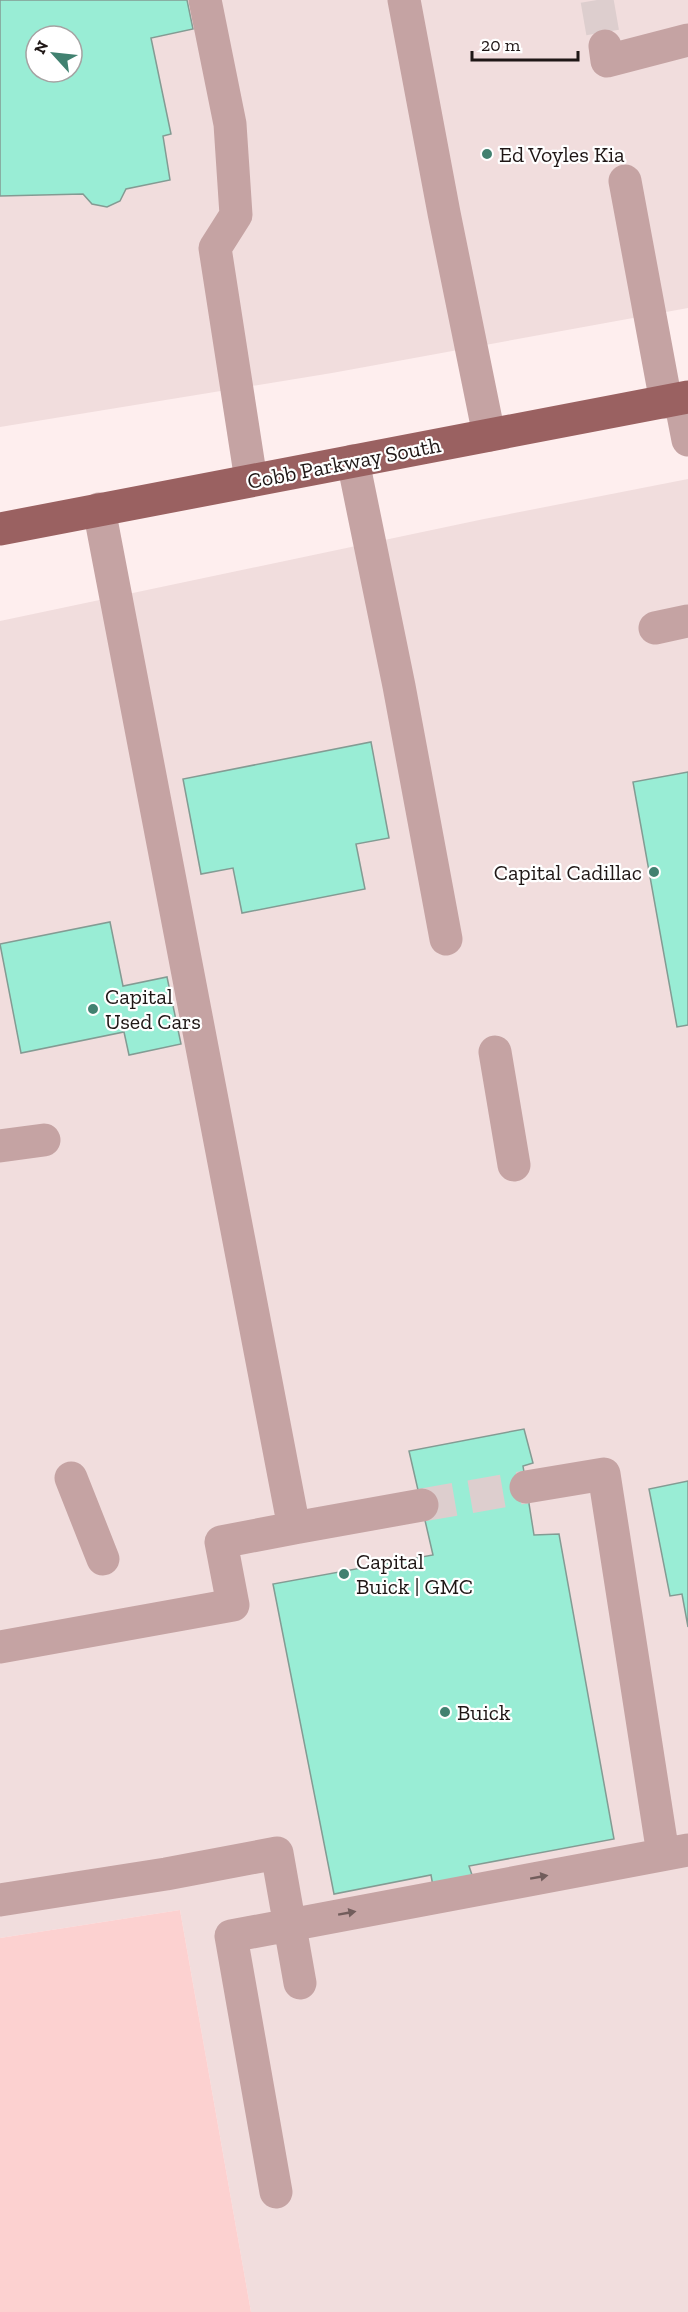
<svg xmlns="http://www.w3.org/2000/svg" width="688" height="2312" font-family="'Zilla Slab',serif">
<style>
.built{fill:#f1dddd;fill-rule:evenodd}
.green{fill:#fcd1d0}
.building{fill:#99edd5;stroke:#839b93;stroke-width:1.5;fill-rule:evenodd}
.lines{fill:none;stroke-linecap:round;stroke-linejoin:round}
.minor-tunnel{stroke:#ddcece;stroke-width:33;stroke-dasharray:33 16;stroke-linecap:butt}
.minor{stroke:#c5a3a3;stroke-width:33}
.major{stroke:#9a6161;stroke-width:33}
.oneway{fill:#725d5c}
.poi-dot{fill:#418170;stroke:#fff;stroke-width:2}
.labels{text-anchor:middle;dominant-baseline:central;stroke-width:4.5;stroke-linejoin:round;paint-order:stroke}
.poi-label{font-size:22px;fill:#1f1716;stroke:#fff;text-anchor:start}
.street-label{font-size:22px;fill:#1f1716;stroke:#fff}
</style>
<rect width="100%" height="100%" fill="#feeeee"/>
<!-- built -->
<path class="built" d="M0,0h688v308l-356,65 -332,54zM36,36h36v36h-36z
M688,479v1833h-437l-71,-402 -180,28v-1317l484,-102z"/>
<!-- green -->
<path class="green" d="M180,1910l71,402h-251v-374z"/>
<!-- building -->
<path class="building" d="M0,0h187l6,29 -42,9 20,96 -8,2 7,44 -44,9 -6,12 -13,6 -15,-3 -9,-10 -83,2zM36,36h36v36h-36z
M371,742l18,96 -33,6 9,45 -123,24 -9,-45 -32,6 -18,-95z
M688,772v253l-11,2 -44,-245z
M110,922l13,64 44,-9 14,67 -52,11 -5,-23 -103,21 -21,-109z
M524,1429l9,34 -10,3 11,69 25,-1 55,305 -145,27 6,18 -41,8 -3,-17 -97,19 -61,-310 160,-29 -24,-104z
M688,1481v146l-6,-33 -12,2 -21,-107z"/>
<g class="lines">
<!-- minor-tunnel -->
<path class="minor-tunnel" d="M597,0l8,46
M422,1505l104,-18"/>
<!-- minor -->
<path class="minor" d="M205,0l25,124 6,91 -21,33 36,232
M404,0l40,213 45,222
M605,46l2,15 81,-21
M625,181l41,221
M680,399l8,41
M353,461l46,225 47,253
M655,628l33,-7
M495,1052l19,113
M0,1146l44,-6
M71,1478l32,81
M526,1487l78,-13 59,380
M294,1528l128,-23
M0,1647l233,-42 -12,-63 73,-14 -195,-1019
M0,1900l166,-26 111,-21 23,130
M276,2192l-45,-256 457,-86"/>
<!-- major -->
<path class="major" d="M0,529l688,-132"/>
</g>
<!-- one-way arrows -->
<defs><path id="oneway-solid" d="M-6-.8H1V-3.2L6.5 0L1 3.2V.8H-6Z" transform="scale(1.5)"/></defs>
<g class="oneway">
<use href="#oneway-solid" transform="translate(539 1877) rotate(-10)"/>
<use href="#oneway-solid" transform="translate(347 1913) rotate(-10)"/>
</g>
<!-- markers -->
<g class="poi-dot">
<circle cx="487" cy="154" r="6"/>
<circle cx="654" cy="872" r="6"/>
<circle cx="93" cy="1009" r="6"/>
<circle cx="344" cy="1574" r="6"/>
<circle cx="445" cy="1712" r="6"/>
</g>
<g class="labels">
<!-- poi labels -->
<g class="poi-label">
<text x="499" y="154">Ed Voyles Kia</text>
<text x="642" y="872" text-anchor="end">Capital Cadillac</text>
<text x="105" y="996">Capital<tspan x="105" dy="25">Used Cars</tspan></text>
<text x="356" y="1561">Capital<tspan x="356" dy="25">Buick | GMC</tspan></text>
<text x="457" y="1712">Buick</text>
</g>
<!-- street labels -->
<g class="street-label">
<text transform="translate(344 463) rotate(-11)">Cobb Parkway South</text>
</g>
</g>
<!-- north arrow -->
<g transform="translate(54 54) rotate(297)"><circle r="28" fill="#ffffff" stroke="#a5a2a2" stroke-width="1.5"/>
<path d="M0-4.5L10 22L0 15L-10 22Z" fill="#418170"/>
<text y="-9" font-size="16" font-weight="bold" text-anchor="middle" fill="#1f1716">N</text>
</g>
<!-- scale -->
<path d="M472 51v9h106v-9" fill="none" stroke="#1f1716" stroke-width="3"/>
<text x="481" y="51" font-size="18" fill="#1f1716" stroke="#ffffff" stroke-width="4.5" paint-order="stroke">20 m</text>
</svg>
